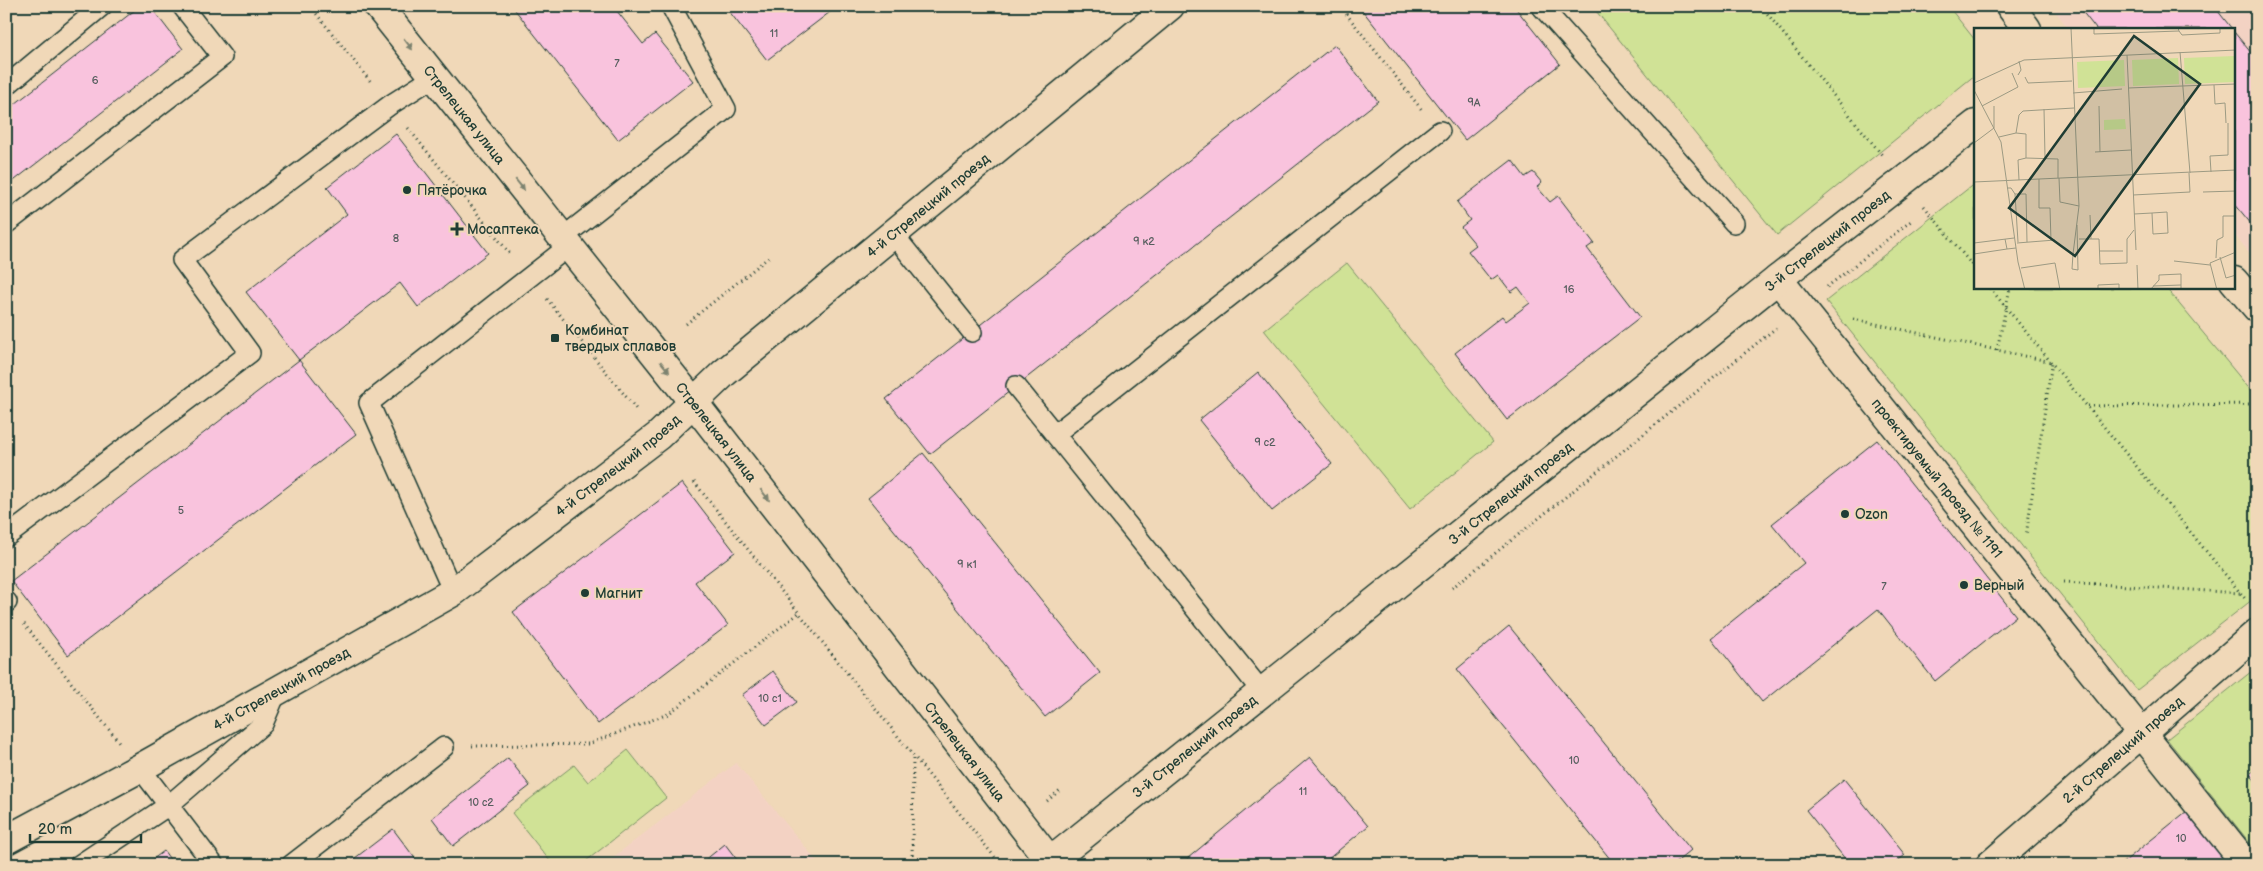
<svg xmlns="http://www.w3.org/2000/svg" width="2263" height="871" font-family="'Balsamiq Sans',sans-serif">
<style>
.built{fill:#f3d2c3}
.green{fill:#d0e296;stroke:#789065}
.building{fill:#f9c3dd;stroke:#1f3d34}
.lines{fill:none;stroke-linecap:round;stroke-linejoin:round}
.service-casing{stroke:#1f3d34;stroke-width:22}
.minor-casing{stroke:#1f3d34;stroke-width:31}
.tertiary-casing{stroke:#1f3d34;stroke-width:31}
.path{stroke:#1f3d34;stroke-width:3;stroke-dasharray:1 4;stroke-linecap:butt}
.service{stroke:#f0d8b8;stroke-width:19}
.minor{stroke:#f0d8b8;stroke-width:28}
.tertiary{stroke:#f0d8b8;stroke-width:28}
.oneway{fill:#7d836f}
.poi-dot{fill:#1f3d34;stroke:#f0d8b8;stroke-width:2}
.labels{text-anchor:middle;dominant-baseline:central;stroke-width:4;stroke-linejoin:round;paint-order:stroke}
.number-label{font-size:11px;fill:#565e5e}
.street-label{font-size:14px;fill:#1f3d34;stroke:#f0d8b8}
.poi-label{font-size:14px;fill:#1f3d34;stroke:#f0d8b8;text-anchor:start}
.inset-road{fill:none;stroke:#9c9a83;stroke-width:1}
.view{fill:#1f3d34;fill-opacity:0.15;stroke:#1f3d34;stroke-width:2.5}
.inset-edge{fill:none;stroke:#1f3d34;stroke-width:2.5}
</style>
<rect width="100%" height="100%" fill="#f0d8b8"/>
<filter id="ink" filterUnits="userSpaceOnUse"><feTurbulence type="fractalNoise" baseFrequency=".02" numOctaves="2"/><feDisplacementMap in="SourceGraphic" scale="10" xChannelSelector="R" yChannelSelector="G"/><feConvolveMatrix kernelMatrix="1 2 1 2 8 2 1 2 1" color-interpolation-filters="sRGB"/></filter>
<g filter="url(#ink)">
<!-- built -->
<path class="built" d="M2051,6h206v256l-23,-28v-205h-165z
M736,763l84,102h-217z"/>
<!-- green -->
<path class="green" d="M1592,6h356l27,34v35l-198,160z
M1975,183l1,105h190l91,110v198l-120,94 -311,-389z
M1347,263l146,179 -83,67 -146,-179z
M2257,667v185l-90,-113z
M628,750l38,48 -85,67h-28l-41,-52 62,-48 14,17z"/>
<!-- building -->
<path class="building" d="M140,6h10l33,43 -177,138v-76z
M512,6h101l30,38 12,-10 38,47 -75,59z
M725,6h113l-71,54z
M1359,6h155l46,58 -95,76z
M2078,6h136l18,23h-136z
M2234,32l23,28v171l-23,-28z
M1335,45l43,56 -448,353 -44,-55z
M396,134l92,119 -70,54 -18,-24 -101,77 -53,-68 101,-78 -20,-27z
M1512,160l13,17 8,-5 9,11 -5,4 13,15 8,-6 36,47 -7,5 53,69 -133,103 -52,-67 47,-37 4,5 24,-18 -12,-16 -7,5 -13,-17 -7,5 -23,-29 8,-6 -15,-18 9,-7 -13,-18z
M299,360l57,74 -288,221 -57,-74z
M1258,372l74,92 -60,47 -73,-91z
M1877,440l139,176 -81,65 -57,-72 -116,93 -51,-64 93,-75 -32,-39z
M923,453l177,220 -55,44 -177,-219z
M682,483l53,69 -40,30 33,43 -130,99 -85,-112z
M1509,626l182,224 -18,15h-58l-158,-196z
M773,671l24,31 -31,23 -24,-30z
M1310,757l58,69 -47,39h-137l-2,-2z
M508,758l22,28 -77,60 -21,-28z
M2257,768v15l-7,-9z
M1844,779l61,76 -12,10h-43l-44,-55z
M2187,811l44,54h-111z
M393,829l27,36h-74z
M725,844l16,21h-42z
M164,851l10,14h-29z"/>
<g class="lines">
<defs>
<path id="service" d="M1541,6l193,217
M6,86l96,-80
M6,224l216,-167 -40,-51
M894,235l78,97
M562,238l164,-129 -55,-103
M1016,386l247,307
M1055,434l385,-303
M6,537l244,-184 -68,-93 208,-155 44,-28
M453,592l-84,-189 200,-157
M6,602h1
M140,768l74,97
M79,865l90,-60 94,-81 14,-33
M291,865l153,-118"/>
<g id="minor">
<path id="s1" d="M1778,279l469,586"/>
<path id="s2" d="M6,840l134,-72 313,-176 205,-156 66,-63 446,-367"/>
<path id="s3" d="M1046,865l732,-586 198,-155"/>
<path id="s4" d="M1990,865l267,-232"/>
</g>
<g id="tertiary">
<path id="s5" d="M378,6l316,397 359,462"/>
<path d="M2010,6l17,23"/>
<path d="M2234,281l23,27"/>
</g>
</defs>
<!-- service casing -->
<use href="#service" class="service-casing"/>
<!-- minor casing -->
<use href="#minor" class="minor-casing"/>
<!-- tertiary casing -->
<use href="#tertiary" class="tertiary-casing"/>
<!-- path -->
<path class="path" d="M310,6l61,76
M1340,6l82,104
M1761,6l121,149
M408,128l103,127
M1924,206l52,64
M1827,287l84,-66
M1990,288l257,313
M547,299l89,110
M1853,319l199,43 -26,174
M686,324l83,-67
M1997,350l13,-62
M2088,406l169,-2
M694,482l307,383
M2064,582l176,11
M1452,588l324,-260
M24,624l95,118
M472,746l116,-2 80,-30 131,-101
M1047,801l13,-11
M912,865l1,-109"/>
<!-- service -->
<use href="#service" class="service"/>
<!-- minor -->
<use href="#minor" class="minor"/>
<!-- tertiary -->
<use href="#tertiary" class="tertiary"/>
</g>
<!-- one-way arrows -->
<defs><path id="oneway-solid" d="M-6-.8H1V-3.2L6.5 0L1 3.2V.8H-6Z" transform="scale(1.25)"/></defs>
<g class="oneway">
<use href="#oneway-solid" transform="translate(408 44) rotate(52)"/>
<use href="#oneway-solid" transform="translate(520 185) rotate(51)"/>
<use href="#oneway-solid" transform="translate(665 367) rotate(51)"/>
<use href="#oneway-solid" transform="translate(765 495) rotate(52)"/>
</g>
</g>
<!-- markers -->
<g class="poi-dot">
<circle cx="407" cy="190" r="5"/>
<path d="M454.5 221.5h5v5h5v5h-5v5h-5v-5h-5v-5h5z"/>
<rect x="550" y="333" width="10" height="10" rx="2.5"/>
<circle cx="1845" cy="514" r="5"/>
<circle cx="1964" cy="585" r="5"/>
<circle cx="585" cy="593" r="5"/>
</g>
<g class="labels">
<!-- number labels -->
<g class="number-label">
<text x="774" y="33">11</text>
<text x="617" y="63">7</text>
<text x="95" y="80">6</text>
<text x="1474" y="102">9А</text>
<text x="396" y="238">8</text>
<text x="1144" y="241">9 к2</text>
<text x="1569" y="289">16</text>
<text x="1265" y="442">9 с2</text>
<text x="181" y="510">5</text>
<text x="967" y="564">9 к1</text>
<text x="1884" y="586">7</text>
<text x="770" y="698">10 с1</text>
<text x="1574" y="760">10</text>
<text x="1303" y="791">11</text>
<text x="481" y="802">10 с2</text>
<text x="2181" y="838">10</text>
</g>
<!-- street labels -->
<g class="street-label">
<text stroke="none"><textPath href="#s5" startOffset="139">Стрелецкая улица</textPath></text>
<text stroke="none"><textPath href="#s2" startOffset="1124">4-й Стрелецкий проезд</textPath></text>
<text stroke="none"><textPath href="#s3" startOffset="1000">3-й Стрелецкий проезд</textPath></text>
<text stroke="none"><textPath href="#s5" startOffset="544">Стрелецкая улица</textPath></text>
<text stroke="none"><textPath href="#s2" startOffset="719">4-й Стрелецкий проезд</textPath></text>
<text stroke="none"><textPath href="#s1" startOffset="255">проектируемый проезд № 1191</textPath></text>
<text stroke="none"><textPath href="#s3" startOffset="595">3-й Стрелецкий проезд</textPath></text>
<text stroke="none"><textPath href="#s2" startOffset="314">4-й Стрелецкий проезд</textPath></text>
<text stroke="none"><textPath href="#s3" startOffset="190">3-й Стрелецкий проезд</textPath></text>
<text stroke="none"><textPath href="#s4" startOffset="176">2-й Стрелецкий проезд</textPath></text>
<text stroke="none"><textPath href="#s5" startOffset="949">Стрелецкая улица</textPath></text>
</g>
<!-- poi labels -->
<g class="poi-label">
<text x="417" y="190">Пятёрочка</text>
<text x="467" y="229">Мосаптека</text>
<text x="565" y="330">Комбинат<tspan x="565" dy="16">твердых сплавов</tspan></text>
<text x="1855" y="514">Ozon</text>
<text x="1974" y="585">Верный</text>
<text x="595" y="593">Магнит</text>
</g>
</g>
<!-- overview -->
<g transform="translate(1974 28)">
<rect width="261" height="261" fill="#f0d8b8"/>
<path d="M261,28v26l-50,2 -1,-26zM204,30l1,26 -46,2 -1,-26zM150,32l1,26 -47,2 -1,-26zM151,91l1,10 -22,1v-10z" fill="#d0e296"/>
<path class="inset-road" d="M97,0l8,178 -6,48 -1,15 6,1 -1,-45M120,0v6l85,-3 -1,-3M205,3l3,4 38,-2v-5M206,24l10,121M153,27l9,195M44,47l3,-5 -2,-9M51,49l3,6 44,-2M0,55l50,-23 212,-10M240,57l1,19 10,-1 1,20M154,60l108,-4M0,62l27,52 17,120 7,28M99,65l49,-4M8,78l36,-19 -6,-14M125,78l1,46M70,81l1,48M25,109l17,-4M0,115l20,-15v-22M121,124l36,-2M52,130l32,1v19M237,144l-1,-16 18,-1v-32M85,150l1,24 19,4M65,151v29h11l1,33M45,152l-1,-20 8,-2v-24l-10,-1 3,-18 4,-4 51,-3M0,154l262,-12M33,160h4l4,6 3,48M229,164l33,-1M41,166h11l1,48M159,167l57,-3 -1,-19M160,186l18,-1 15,-1 1,21 -15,1 -1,-21M116,187l1,24M31,211l2,10 9,-1M105,211h20l1,25 27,-1v-24l7,-9M0,215l40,-5M43,215l38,-3M126,223h23M0,226l33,-5M246,229l6,21 10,-3M242,230l1,-18 6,-3v-21h13M200,233l36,4M163,237l1,25M47,240l34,-5 5,27M179,258l28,-1M124,262v-5l21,-1v6M176,262l9,-10v-5l22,-1v16M243,262l-7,-27 26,-11"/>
<path class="view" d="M160,8l66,48 -125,172 -66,-48z"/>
<rect width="261" height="261" class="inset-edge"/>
</g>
<!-- margin -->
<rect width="2263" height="871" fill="none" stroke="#f0d8b8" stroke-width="25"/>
<rect x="12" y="12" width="2238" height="846" fill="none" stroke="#1f3d34" stroke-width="2" filter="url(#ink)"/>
<!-- scale -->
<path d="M30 834v8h111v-8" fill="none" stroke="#1f3d34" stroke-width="2.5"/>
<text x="38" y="834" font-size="15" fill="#1f3d34" stroke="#f0d8b8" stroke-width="4" paint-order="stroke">20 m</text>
</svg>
